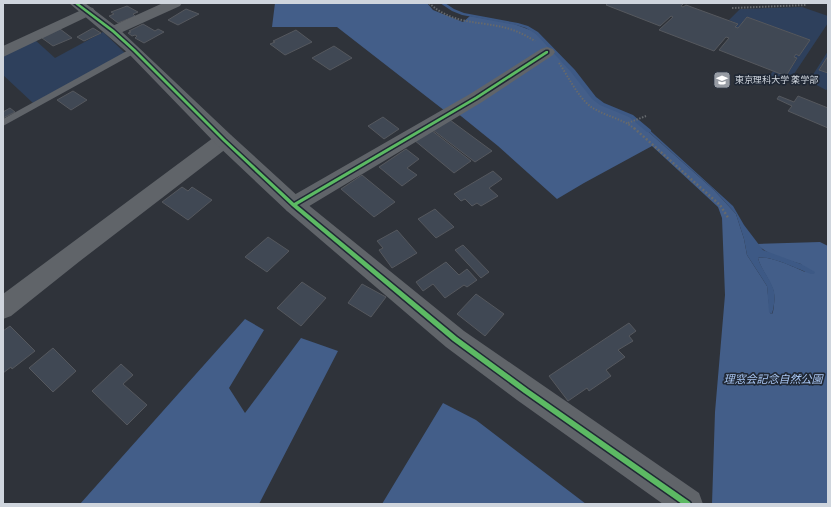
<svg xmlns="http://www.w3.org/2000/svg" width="831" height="507" font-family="'PT Serif','Noto Sans JP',serif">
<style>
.green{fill:#2e405c}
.forest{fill:#435e89}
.water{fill:#3d5985}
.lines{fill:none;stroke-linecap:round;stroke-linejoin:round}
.stream{fill:#3d5985;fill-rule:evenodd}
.building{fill:#404854;stroke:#55585e}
.path-far1{stroke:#65696d;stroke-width:2;stroke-dasharray:1.5 1.5;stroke-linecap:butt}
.path{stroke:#65696d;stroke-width:2.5;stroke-dasharray:2 2;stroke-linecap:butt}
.service{fill:#606469;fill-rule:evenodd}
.minor{fill:#606469;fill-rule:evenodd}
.tertiary{fill:#606469;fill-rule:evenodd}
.cycleway-casing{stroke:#202835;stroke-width:3}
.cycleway{fill:#5cba63;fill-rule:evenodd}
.labels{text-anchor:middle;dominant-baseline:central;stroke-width:3.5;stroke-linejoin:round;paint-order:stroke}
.far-poi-label{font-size:9px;fill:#cfd5dd;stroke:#202835;text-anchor:start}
.park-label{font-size:11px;font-style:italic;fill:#a8c5f1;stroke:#202835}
</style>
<rect width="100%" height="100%" fill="#2f333a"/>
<!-- green -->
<path class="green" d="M802,7l26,9v7l-38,57 -15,1 -7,-3 5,-7 13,5 11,-17 -3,-2 2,-3 3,1 11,-15 -63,-23 -9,11 -3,-1 3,-3 -9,-4 11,-11z
M103,32l22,21 -92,50 -30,-28v-21l31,-15 21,19z
M828,51v5l-9,13 9,4v16l-2,1 -17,-9z"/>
<!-- forest -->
<path class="forest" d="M275,3h152l6,7 30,12 7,-6 44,8 19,7 12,10 23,26 25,31 8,6 25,10 16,12 72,64 22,24 8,25 3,16 20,31 3,27 2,1 1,-2c1,-8 3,-18 -1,-25 -4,-10 -11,-18 -14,-29 11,-3 36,9 47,14l-4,-8c-15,-5 -33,-8 -44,-20l63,-2 8,4v258h-116l3,-92 10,-117 -3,-77 -4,-11 -66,-61 -68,37 -27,16 -59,-53 -47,-38 -6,3 -108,-84h-65z
M245,319l19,11 -35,58 16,25 56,-75 37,13 -79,153h-179z
M443,403l33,17 110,84h-204z"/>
<!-- water -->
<path class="water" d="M644,125l89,81 11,19 19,25 38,14 14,8 -1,2h-3c-12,-4 -41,-19 -53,-16 3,11 11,19 15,30 3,8 1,18 -1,26l-3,-2 -2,-26 -20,-31 -3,-16 -8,-25 -22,-24 -72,-64z"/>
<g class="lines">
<!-- stream -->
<path class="stream" d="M440,3h5l9,6 10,4 54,10 10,3 10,6 37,38 21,27 8,6 29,12 18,15v2h-4l-18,-15 -29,-12 -8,-6 -21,-27 -35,-38 -10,-6 -10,-3 -54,-10 -10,-4z"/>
</g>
<!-- building -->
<path class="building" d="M608,3h76l-3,3 2,1 3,-2 52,19 -3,3 3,1 9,-11 63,23 -11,16 -3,-2 -2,3 3,1 -11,18 -67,-26 10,-12 -3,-1 -12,14 -55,-21 14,-13 -2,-1 -11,10 -54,-21z
M127,6l11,6 -5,2 2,2 -17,7 -9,-7 5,-2 -3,-2z
M186,9l13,5 -21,11 -10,-5z
M143,24l12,7 3,-2 6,3 -20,11 -9,-5 2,-2 -2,-1 -3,1 -4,-3 3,-1 -2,-1z
M93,28l8,5 -17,8 -7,-4z
M60,29l12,9 -19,8 -11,-8z
M296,30l16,12 -27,13 -15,-11 5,-2 -2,-1z
M334,46l18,12 -22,12 -18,-12z
M828,56v17l-9,-3z
M73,91l14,9 -16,10 -14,-10z
M779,96l15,6 4,-6 30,12v20l-40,-17 4,-5 -15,-7z
M10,108l5,4 -12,6v-6z
M383,117l16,12 -15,10 -16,-13z
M450,120l42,31 -17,11 -42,-32z
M431,130l40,31 -17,12 -40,-33z
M406,149l13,10 -12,9 10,7 -15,11 -23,-19z
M493,171l9,8 -13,9 9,8 -17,10 -4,-3 -5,3 -7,-7 -4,2 -7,-7z
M362,175l33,27 -21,15 -33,-28z
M182,187l6,4 4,-4 20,13 -24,20 -26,-18z
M435,209l19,18 -18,11 -18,-19z
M397,230l20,23 -25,15 -13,-18 4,-2 -6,-7z
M268,237l21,14 -22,21 -22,-15z
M463,245l26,27 -8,6 -26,-28z
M446,262l13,13 8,-6 10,11 -10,7 -3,-2 -19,13 -12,-14 -10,7 -7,-9z
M302,282l24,16 -25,28 -24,-18z
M362,284l24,13 -15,20 -23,-14z
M476,294l28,20 -19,22 -28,-22z
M629,323l7,8 -7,5 4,5 -15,9 7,7 -19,13 5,6 -22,15 -2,-3 -19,13 -19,-25z
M10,326l25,25 -23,18 -1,-2 -8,6v-42z
M53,348l23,23 -23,21 -24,-24z
M121,364l12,11 -10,9 24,21 -20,20 -35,-34z"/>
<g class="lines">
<!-- path-far1 -->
<path class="path-far1" d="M429,3c25,23 51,17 81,26 9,3 17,7 25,12
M732,8l74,-3
M559,63c9,13 19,34 31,43 13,10 32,12 45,23
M628,123l18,-7"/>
<!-- path -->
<path class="path" d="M634,128l86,77 9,14"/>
<!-- service -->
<path class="service" d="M134,47l4,3 -1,2 -134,74v-7z"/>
<!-- minor -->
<path class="minor" d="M163,3h19l-2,3 -62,28 -5,1 -5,-1 -2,-3 2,-3z
M88,7l5,1 2,3 -2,3 -90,43v-11z
M547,47l6,2 2,3 -2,3 -71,47 -181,109 -7,2 -7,-2 -3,-6 3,-6 183,-105 71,-45z
M224,134l7,1 2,5 -2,5 -151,116 -69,55 -8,3v-25l214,-159z"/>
<!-- tertiary -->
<path class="tertiary" d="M69,3h16l33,25 113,107 70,64 163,132 235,162 4,11h-40l-146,-104 -71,-53 -159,-136 -70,-66 -89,-92z"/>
<defs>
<path id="cycleway" d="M74,3h4l36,27 21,19 90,90 69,64 181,-106 71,-46h2v2l-71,46 -180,106 160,132 71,52 162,113 1,2h-9l-158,-111 -71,-52 -161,-135 -69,-65 -90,-90 -21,-19z"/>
</defs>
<!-- cycleway casing -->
<use href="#cycleway" class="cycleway-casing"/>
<!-- cycleway -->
<use href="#cycleway" class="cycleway"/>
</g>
<!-- icons -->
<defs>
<symbol id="university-square" viewBox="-11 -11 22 22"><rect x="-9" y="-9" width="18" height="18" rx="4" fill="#979ca4" stroke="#202835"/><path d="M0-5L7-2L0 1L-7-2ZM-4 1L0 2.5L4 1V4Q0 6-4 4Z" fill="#fff"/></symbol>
</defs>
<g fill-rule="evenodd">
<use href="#university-square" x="712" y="70" width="20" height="20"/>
</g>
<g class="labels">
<!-- far-poi labels -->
<g class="far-poi-label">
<text x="735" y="80">東京理科大学 薬学部</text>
</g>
<!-- park labels -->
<g class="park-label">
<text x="773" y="379">理窓会記念自然公園</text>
</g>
</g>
<!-- border -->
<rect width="831" height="507" fill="none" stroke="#cfd5dd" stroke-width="8"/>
</svg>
